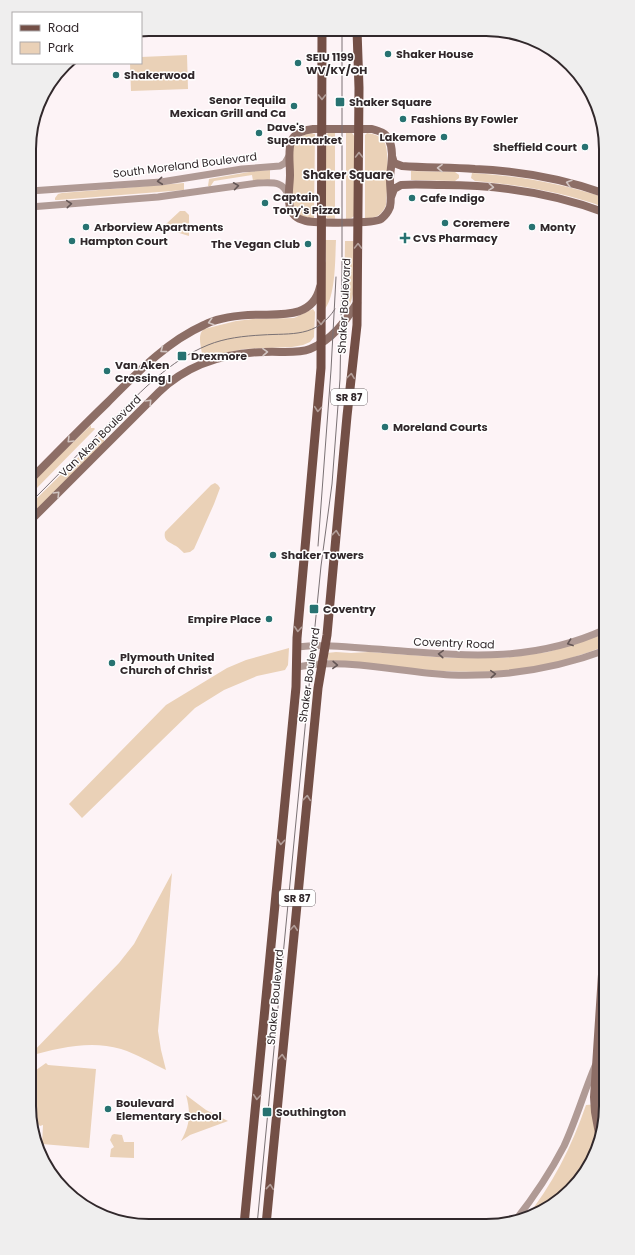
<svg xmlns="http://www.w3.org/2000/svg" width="635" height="1255" font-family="Poppins,sans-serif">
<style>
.green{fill:#ead1b7}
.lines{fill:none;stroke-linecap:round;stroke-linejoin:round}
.tertiary{stroke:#b09a95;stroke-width:7}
.secondary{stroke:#8d6e66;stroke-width:8}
.primary{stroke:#734f46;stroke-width:9}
.tram{stroke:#7a7174;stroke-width:1}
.oneway{stroke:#b29e99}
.oneway2{stroke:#d1c5c2}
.oneway3{stroke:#645655}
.poi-dot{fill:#277271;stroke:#fff;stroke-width:1.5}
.labels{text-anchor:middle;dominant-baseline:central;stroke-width:3;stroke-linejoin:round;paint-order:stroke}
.shield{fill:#fff;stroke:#6f686b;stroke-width:1}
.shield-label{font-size:10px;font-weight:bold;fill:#31282b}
.poi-label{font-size:11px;font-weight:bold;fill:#31282b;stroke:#fff;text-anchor:start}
.street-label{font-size:11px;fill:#31282b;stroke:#fff}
.neighbourhood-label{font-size:12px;font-weight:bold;fill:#31282b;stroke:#fff}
.rim{fill:none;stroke:#31282b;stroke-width:2}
</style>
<rect width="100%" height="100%" fill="#fdf3f6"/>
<!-- green -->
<path class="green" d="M187,55l1,34 -57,2 -1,-28h11v-6z
M311,133l4,1 -1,82v2c-7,1 -16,-2 -19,-9 -6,-10 -2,-50 -2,-63 5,-9 9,-11 18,-13z
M328,133h7v86l-8,-1 -2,-4 1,-74v-5z
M346,133h6l3,4v78c-3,3 -5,4 -9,4z
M367,133c7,1 12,2 17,8 6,9 3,52 2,64 -4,10 -10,14 -21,13v-83z
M270,170v10l-17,1 -1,-6 -38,6 -4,6 -2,-1 1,-7 46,-8z
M411,171l44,1 4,3v3l-4,3 -44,-1z
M472,173c48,3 88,10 134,25v10c-43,-16 -86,-23 -131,-27l-4,-3z
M184,183v7l-126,10h-3v-2l3,-4 4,-1z
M180,211h5l4,4v21l-13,-4 -10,-8z
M325,240h11c-1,18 0,57 -12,70l1,-47 1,-2z
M345,241h10l-2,53 -2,8 -7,13z
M313,309l2,3 -1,25 -4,5 -7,3 -11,2 -48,2 -39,8 -3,-3c-1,-8 -5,-20 2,-25l32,-8 17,-2 41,-1z
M91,425v3h3l1,1 -65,66v-11z
M103,433l1,1v9l-74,74v-12z
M215,483l3,2 2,3 -6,16 -20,45 -4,3 -6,1c-3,-3 -5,-5 -8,-7 -6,-4 -13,-5 -11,-14l46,-47z
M606,633v13c-25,9 -50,18 -77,22 -65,10 -133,-2 -198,-7l-3,-1 -1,-4v-3l9,-1 15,1 18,-1 84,6h49l46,-6z
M289,648l-1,17 -3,5 -28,6 -33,14 -29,18 -113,110 -13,-14 97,-99 61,-37 19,-8z
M172,873l-14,158 3,19 5,20c-15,-7 -29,-16 -45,-21 -31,-9 -62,-1 -92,7l90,-93 15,-19z
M606,1017v97l-9,38 -16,27 -28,27 -29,14c28,-34 48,-74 62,-115l13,-1 3,-54z
M46,1063l2,2 48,4 -7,79 -47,-4 1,-19 -3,1 -10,-11 -1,-9v-31z
M186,1095l20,15 22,11 -38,14 -9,6c9,-16 10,-28 5,-46z
M114,1134l8,1 2,7h10v16l-24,-1 1,-8 3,-2 -4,-7 2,-5z"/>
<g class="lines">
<!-- tertiary -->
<path class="tertiary" d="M30,191l131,-9 81,-13 38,-3 5,-3 4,-7
M30,207l128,-10 100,-14c13,0 25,-3 30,12
M297,647c26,-3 53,0 79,2 82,6 152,16 230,-20
M297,667c8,-1 16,-3 24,-3 43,-2 87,9 130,11 54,2 104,-6 155,-25
M515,1221c18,-23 35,-48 49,-75 12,-26 20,-54 31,-80"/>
<!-- secondary -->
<path class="secondary" d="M313,129h59c7,2 14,4 17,11 6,12 1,28 1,40 0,9 2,18 0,27 -2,5 -5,9 -9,12 -7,5 -65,4 -75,2 -4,-1 -8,-2 -11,-5 -10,-10 -5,-29 -5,-41 0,-23 -7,-43 23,-46z
M392,156l2,7 8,3c24,2 48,1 73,3 44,2 89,10 131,25
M391,197l3,-8 7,-4c14,-1 28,0 42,0 56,0 111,8 163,28
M30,480c26,-26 51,-52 77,-77 29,-29 59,-61 97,-78 13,-7 30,-9 44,-10 26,-2 64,7 72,-28
M30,521l129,-129c29,-28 65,-39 105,-40 15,-1 33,2 46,-3 22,-9 35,-27 47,-46
M600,1139l-5,-27 -1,-15 12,-184"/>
<!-- primary -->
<path class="primary" d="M244,1225l52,-538 1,-49 24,-270 1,-338
M266,1225l52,-537 9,-53 20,-219 10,-91 2,-237 -2,-58"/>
<!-- tram -->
<path class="tram" d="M30,503c28,-28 55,-56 83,-84 30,-29 56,-58 95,-74 17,-7 36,-9 54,-10 30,-2 54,3 73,-26
M318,546l13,-176 5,-93
M257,1225l54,-559 10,-100 11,-82 8,-105 2,-107v-242"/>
</g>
<!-- one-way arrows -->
<defs><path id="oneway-chevron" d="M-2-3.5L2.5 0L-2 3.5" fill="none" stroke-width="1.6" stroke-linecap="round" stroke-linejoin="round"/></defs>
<g class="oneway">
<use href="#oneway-chevron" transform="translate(322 97) rotate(90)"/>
<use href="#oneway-chevron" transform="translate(359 155) rotate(-90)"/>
<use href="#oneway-chevron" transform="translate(358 246) rotate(-89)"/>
<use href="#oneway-chevron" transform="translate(321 322) rotate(89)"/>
<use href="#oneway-chevron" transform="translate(351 376) rotate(-83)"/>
<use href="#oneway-chevron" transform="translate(318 409) rotate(95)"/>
<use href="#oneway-chevron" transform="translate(336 533) rotate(-84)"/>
<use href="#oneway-chevron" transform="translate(298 629) rotate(95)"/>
<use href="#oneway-chevron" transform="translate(307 798) rotate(-84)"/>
<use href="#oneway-chevron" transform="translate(281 842) rotate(95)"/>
<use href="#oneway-chevron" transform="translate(294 928) rotate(-85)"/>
<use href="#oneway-chevron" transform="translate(282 1057) rotate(-85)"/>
<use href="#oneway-chevron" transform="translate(257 1097) rotate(95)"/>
<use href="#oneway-chevron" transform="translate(270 1187) rotate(-84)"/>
</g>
<g class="oneway2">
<use href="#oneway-chevron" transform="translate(440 168) rotate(-179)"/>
<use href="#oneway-chevron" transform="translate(569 183) rotate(-164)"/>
<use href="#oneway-chevron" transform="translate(491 187) rotate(5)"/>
<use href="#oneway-chevron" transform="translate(211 322) rotate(163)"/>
<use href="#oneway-chevron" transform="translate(163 350) rotate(143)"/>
<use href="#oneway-chevron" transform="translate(265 352) rotate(-2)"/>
<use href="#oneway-chevron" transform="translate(149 402) rotate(-46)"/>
<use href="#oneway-chevron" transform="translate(70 440) rotate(135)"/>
<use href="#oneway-chevron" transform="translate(57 494) rotate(-45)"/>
</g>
<g class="oneway3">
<use href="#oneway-chevron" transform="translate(160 181) rotate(174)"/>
<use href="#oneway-chevron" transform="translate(236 186) rotate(-8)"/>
<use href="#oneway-chevron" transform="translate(69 204) rotate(-5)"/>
<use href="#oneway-chevron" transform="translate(570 643) rotate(160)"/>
<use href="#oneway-chevron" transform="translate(441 654) rotate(-176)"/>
<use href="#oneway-chevron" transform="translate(335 665) rotate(2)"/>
<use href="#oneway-chevron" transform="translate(493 674) rotate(-4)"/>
</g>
<!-- markers -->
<g class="poi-dot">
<circle cx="388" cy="54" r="4"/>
<circle cx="298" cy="63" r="4"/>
<circle cx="116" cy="75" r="4"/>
<rect x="335" y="97" width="10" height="10" rx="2"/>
<circle cx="294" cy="106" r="4"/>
<circle cx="403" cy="119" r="4"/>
<circle cx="259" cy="133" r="4"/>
<circle cx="444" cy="137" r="4"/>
<circle cx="585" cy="147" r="4"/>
<circle cx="412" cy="198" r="4"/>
<circle cx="265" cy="203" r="4"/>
<circle cx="445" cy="223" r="4"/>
<circle cx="86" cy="227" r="4"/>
<circle cx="532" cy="227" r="4"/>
<path d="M403 232h4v4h4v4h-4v4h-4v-4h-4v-4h4z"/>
<circle cx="72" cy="241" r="4"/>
<circle cx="308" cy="244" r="4"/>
<rect x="177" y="351" width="10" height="10" rx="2"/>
<circle cx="107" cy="371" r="4"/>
<circle cx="385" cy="427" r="4"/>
<circle cx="273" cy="555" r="4"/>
<rect x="309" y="604" width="10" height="10" rx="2"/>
<circle cx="269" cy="619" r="4"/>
<circle cx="112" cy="663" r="4"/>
<circle cx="108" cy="1109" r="4"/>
<rect x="262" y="1107" width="10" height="10" rx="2"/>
</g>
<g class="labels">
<!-- shield labels -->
<g class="shield">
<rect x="331" y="389" width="36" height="16" rx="3"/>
<rect x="279" y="890" width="36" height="16" rx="3"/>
</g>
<g class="shield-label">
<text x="349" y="397">SR 87</text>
<text x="297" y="898">SR 87</text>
</g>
<!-- poi labels -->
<g class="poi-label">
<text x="396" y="54">Shaker House</text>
<text x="306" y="57">SEIU 1199<tspan x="306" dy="13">WV/KY/OH</tspan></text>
<text x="124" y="75">Shakerwood</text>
<text x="286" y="100" text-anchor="end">Senor Tequila<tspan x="286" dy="13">Mexican Grill and Ca</tspan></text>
<text x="349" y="102">Shaker Square</text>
<text x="411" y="119">Fashions By Fowler</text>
<text x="267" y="127">Dave's<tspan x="267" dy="13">Supermarket</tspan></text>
<text x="436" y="137" text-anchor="end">Lakemore</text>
<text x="577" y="147" text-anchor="end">Sheffield Court</text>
<text x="273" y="197">Captain<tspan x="273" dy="13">Tony's Pizza</tspan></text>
<text x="420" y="198">Cafe Indigo</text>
<text x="453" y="223">Coremere</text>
<text x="94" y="227">Arborview Apartments</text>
<text x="540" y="227">Monty</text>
<text x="413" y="238">CVS Pharmacy</text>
<text x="80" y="241">Hampton Court</text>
<text x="300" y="244" text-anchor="end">The Vegan Club</text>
<text x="191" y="356">Drexmore</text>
<text x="115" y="365">Van Aken<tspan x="115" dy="13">Crossing I</tspan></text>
<text x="393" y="427">Moreland Courts</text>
<text x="281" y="555">Shaker Towers</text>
<text x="323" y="609">Coventry</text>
<text x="261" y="619" text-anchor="end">Empire Place</text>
<text x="120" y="657">Plymouth United<tspan x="120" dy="13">Church of Christ</tspan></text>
<text x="116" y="1103">Boulevard<tspan x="116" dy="13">Elementary School</tspan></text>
<text x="276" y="1112">Southington</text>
</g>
<!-- street labels -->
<g class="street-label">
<text transform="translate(185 165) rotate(-7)">South Moreland Boulevard</text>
<text transform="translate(344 306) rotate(-87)">Shaker Boulevard</text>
<text transform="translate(100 436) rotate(-45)">Van Aken Boulevard</text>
<text transform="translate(454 643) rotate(2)">Coventry Road</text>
<text transform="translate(309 675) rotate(-82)">Shaker Boulevard</text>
<text transform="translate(275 997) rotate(-85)">Shaker Boulevard</text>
</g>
<!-- neighbourhood labels -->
<g class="neighbourhood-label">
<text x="348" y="174">Shaker Square</text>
</g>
</g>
<!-- crop -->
<path d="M0 0H635V1255H0ZM149 36H486A113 113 0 0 1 599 149V1106A113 113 0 0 1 486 1219H149A113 113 0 0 1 36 1106V149A113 113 0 0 1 149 36Z" fill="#efeeee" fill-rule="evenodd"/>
<path class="rim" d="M149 36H486A113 113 0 0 1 599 149V1106A113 113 0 0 1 486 1219H149A113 113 0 0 1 36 1106V149A113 113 0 0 1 149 36Z"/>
<!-- legend -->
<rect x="12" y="12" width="130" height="52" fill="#ffffff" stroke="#ada9aa"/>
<rect x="20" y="25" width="20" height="6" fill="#734f46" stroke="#ada9aa"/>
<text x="48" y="32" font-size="12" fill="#31282b">Road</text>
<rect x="20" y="42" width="20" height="12" fill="#ead1b7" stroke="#ada9aa"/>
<text x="48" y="52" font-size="12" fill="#31282b">Park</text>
</svg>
